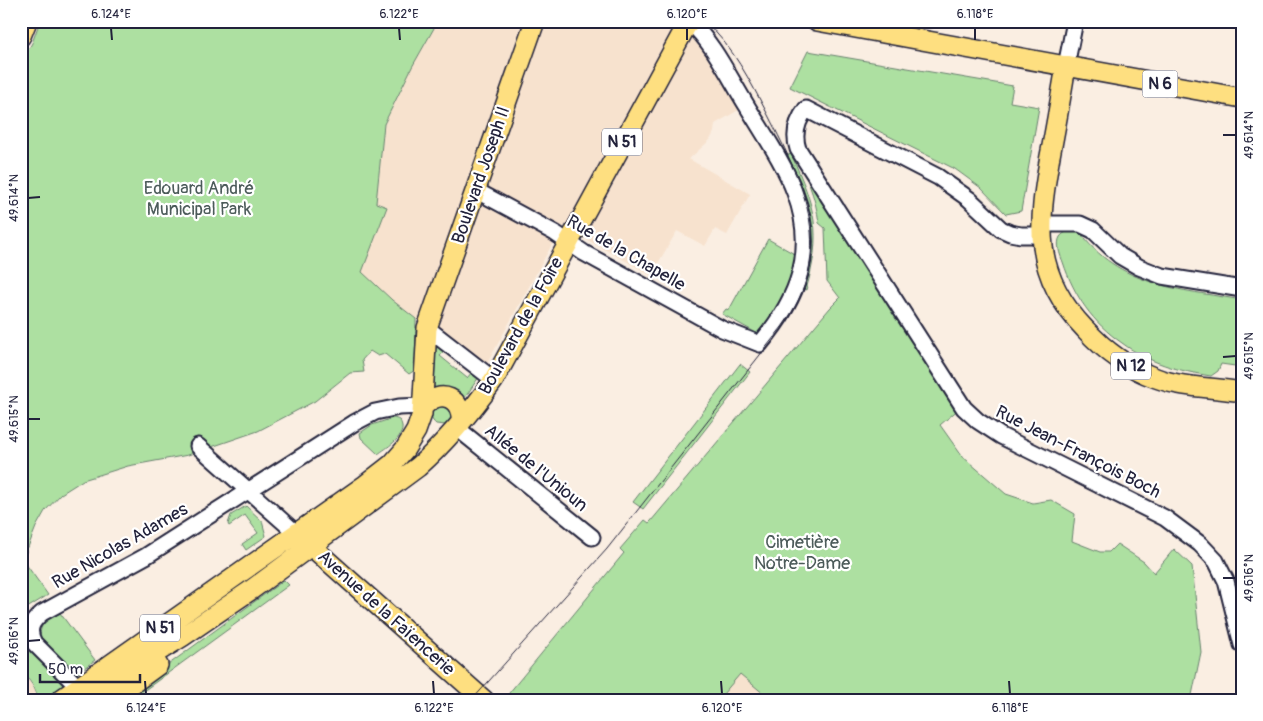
<svg xmlns="http://www.w3.org/2000/svg" width="1263" height="721" font-family="Pangolin,sans-serif">
<style>
.built{fill:#f7e2ce}
.green{fill:#ade0a1;stroke:#68816e}
.lines{fill:none;stroke-linecap:round;stroke-linejoin:round}
.minor-casing{stroke:#22223b;stroke-width:19}
.major-casing{stroke:#22223b;stroke-width:22}
.minor{stroke:#fff;stroke-width:15}
.major{stroke:#fedf80;stroke-width:19}
.tram{stroke:#22223b;stroke-width:1}
.ticks{fill:none;stroke:#22223b;stroke-width:2}
.labels{text-anchor:middle;dominant-baseline:central;stroke-width:4.5;stroke-linejoin:round;paint-order:stroke}
.shield{fill:#fff;stroke:#646476;stroke-width:1}
.shield-label{font-size:16px;font-weight:bold;fill:#22223b}
.street-label{font-size:18px;fill:#22223b;stroke:#fff}
.park-label{font-size:18px;fill:#4c5b5a;stroke:#fff}
.neatline{fill:none;stroke:#22223b;stroke-width:2}
.ticks-label{font-size:12px;text-anchor:middle;fill:#22223b}
</style>
<rect width="100%" height="100%" fill="#faeee2"/>
<filter id="ink" filterUnits="userSpaceOnUse"><feTurbulence type="fractalNoise" baseFrequency=".02" numOctaves="2"/><feDisplacementMap in="SourceGraphic" scale="10" xChannelSelector="R" yChannelSelector="G"/><feConvolveMatrix kernelMatrix="1 2 1 2 8 2 1 2 1" color-interpolation-filters="sRGB"/></filter>
<g filter="url(#ink)">
<!-- built -->
<path class="built" d="M438,21h251l53,87 -27,16 -1,8 -4,8 -21,19 61,35 -23,41 -12,-6 -10,17 -28,-15 -26,44 -89,-49 -79,145 -91,-71 -31,-28 26,-65 -11,-4 8,-79 28,-57z
M21,673l5,3 11,17 1,7h-17z
M740,673l31,27h-53z"/>
<!-- green -->
<path class="green" d="M40,21h398l-26,46 -28,57 -8,79 11,4 -25,65 30,28 24,19 -1,51 -6,4 -24,-20 -7,2 -8,-5 -8,9 2,12 -14,1 -35,28 -57,30 -70,24 -60,11 -45,14 -22,14 -16,17 -9,16 -13,33 25,35 -21,13 -6,9v-554l11,-20z
M808,51l205,35 -3,16 29,5 -18,104 -15,3 -25,-26 -26,-19 -165,-82z
M795,151l165,257 -20,17 22,31 44,38 27,9 18,-3 24,14 -3,27 28,11h9l8,-8 27,18 10,11 20,-24 18,17 9,86 -10,48h-420l-31,-26 -22,26h-209v-7l115,-140 -4,-4 25,-29 4,3 2,-2 179,-213 10,-10 -13,-17 -2,-53 -6,-5c-3,-26 -14,-49 -24,-72z
M791,154c24,53 32,78 15,136l-6,-3 8,-33 -27,-96z
M1078,230c41,57 101,59 164,70v59l-7,7 -14,-2 -3,7 -7,5c-32,-5 -62,-13 -89,-33 -29,-20 -48,-47 -59,-81 -3,-7 -7,-18 -3,-25 4,-6 12,-6 18,-7z
M768,239l30,17 -15,48 -23,31 -38,-21 4,-5 3,1z
M436,334l13,11 -9,11 27,22 10,-12 6,5 -19,28c-10,-8 -17,-11 -30,-11z
M740,364l10,8 -107,137 -10,-7z
M446,405l7,8 -2,7 -5,5 -10,-1c-5,-4 -6,-9 -3,-15z
M393,418c5,1 8,2 9,8 2,12 -16,22 -24,28l-17,-16 -1,-5 12,-8z
M246,506l16,15 4,15 -20,14 -4,-6 16,-11 -13,-18 -16,11 -1,-2 3,-9z
M284,580l5,5 -158,115h-11z
M60,613l35,47 -19,14h-3l-31,-34c-6,-15 6,-20 18,-27z
M21,640l45,45 -21,15h-7c-1,-10 -8,-21 -17,-27z"/>
<g class="lines">
<defs>
<path id="minor" d="M1066,66l9,-45
M475,190l80,43 29,20 138,76 38,15c38,-45 57,-93 35,-151 -11,-30 -32,-60 -48,-87 -18,-29 -33,-62 -58,-85
M1041,224h39l13,6 27,26 19,11 23,9 80,13
M1041,235h-20l-11,-2 -9,-4 -32,-30 -31,-22 -132,-68c-9,12 -13,25 -8,40l166,259 14,13 23,15 164,82 35,26 16,17 10,20 16,64
M427,328l67,52
M457,428l135,109
M198,446l98,87
M78,687l-44,-44c-7,-13 -3,-21 8,-30l104,-57 208,-133 21,-11 24,-5 25,-1"/>
<path id="major" d="M817,21l425,77
M21,36l6,-15
M1066,66c-5,30 -10,60 -16,90 -12,69 -18,118 35,173 20,22 43,39 71,49 27,10 57,9 86,14
M424,406c17,-18 39,-8 37,17
M303,539l181,161
M60,700l305,-215 27,-21 13,-15 11,-18 6,-17 5,-86 108,-307
M85,700l29,-21 68,-42 69,-47 167,-123c29,-26 53,-55 76,-87l195,-359
M110,700l48,-35"/>
</defs>
<!-- minor casing -->
<use href="#minor" class="minor-casing"/>
<!-- major casing -->
<use href="#major" class="major-casing"/>
<!-- minor -->
<use href="#minor" class="minor"/>
<!-- major -->
<use href="#major" class="major"/>
<!-- tram -->
<path class="tram" d="M472,700l135,-151 175,-222c55,-76 23,-139 -14,-212 -18,-34 -35,-69 -64,-94"/>
</g>
</g>
<!-- ticks -->
<path class="ticks" d="M111,28l1,12M399,28l1,12M687,28v12M975,28v12M1223,135h13M28,198l12,-1M1223,357l13,-1M28,419h12M1223,578h13M28,641l12,-1M145,681l1,13M433,681l1,13M721,681l1,13M1009,681l1,13"/>
<g class="labels">
<!-- shield labels -->
<g class="shield">
<rect x="1142.5" y="70.5" width="35" height="27" rx="4"/>
<rect x="602" y="128.5" width="40" height="27" rx="4"/>
<rect x="1111" y="352.5" width="40" height="27" rx="4"/>
<rect x="140" y="614.5" width="40" height="27" rx="4"/>
</g>
<g class="shield-label">
<text x="1160" y="84">N 6</text>
<text x="622" y="142">N 51</text>
<text x="1131" y="366">N 12</text>
<text x="160" y="628">N 51</text>
</g>
<!-- street labels -->
<g class="street-label">
<text transform="translate(481 175) rotate(-71)">Boulevard Joseph II</text>
<text transform="translate(626 253) rotate(30)">Rue de la Chapelle</text>
<text transform="translate(521 326) rotate(-61)">Boulevard de la Foire</text>
<text transform="translate(1078 452) rotate(27)">Rue Jean-François Boch</text>
<text transform="translate(536 468) rotate(39)">Allée de l'Unioun</text>
<text transform="translate(120 546) rotate(-30)">Rue Nicolas Adames</text>
<text transform="translate(386 613) rotate(42)">Avenue de la Faïencerie</text>
</g>
<!-- park labels -->
<g class="park-label">
<text x="199" y="188">Edouard André<tspan x="199" dy="21">Municipal Park</tspan></text>
<text x="802" y="542">Cimetière<tspan x="802" dy="21">Notre-Dame</tspan></text>
</g>
</g>
<!-- margin -->
<rect width="1263" height="721" fill="none" stroke="#fff" stroke-width="55"/>
<!-- scale -->
<path d="M40 674v8h100v-8" fill="none" stroke="#22223b" stroke-width="2.5"/>
<text x="48" y="674" font-size="15" fill="#22223b" stroke="#ffffff" stroke-width="4" paint-order="stroke">50 m</text>
<rect x="28" y="28" width="1208" height="666" class="neatline"/>
<g class="ticks-label">
<text x="111" y="18">6.124°E</text>
<text x="399" y="18">6.122°E</text>
<text x="687" y="18">6.120°E</text>
<text x="975" y="18">6.118°E</text>
<text transform="translate(1249 135) rotate(-90)" y="4">49.614°N</text>
<text transform="translate(14 198) rotate(-90)" y="4">49.614°N</text>
<text transform="translate(1249 356) rotate(-90)" y="4">49.615°N</text>
<text transform="translate(14 419) rotate(-90)" y="4">49.615°N</text>
<text transform="translate(1249 578) rotate(-90)" y="4">49.616°N</text>
<text transform="translate(14 641) rotate(-90)" y="4">49.616°N</text>
<text x="146" y="712">6.124°E</text>
<text x="434" y="712">6.122°E</text>
<text x="722" y="712">6.120°E</text>
<text x="1010" y="712">6.118°E</text>
</g>
</svg>
